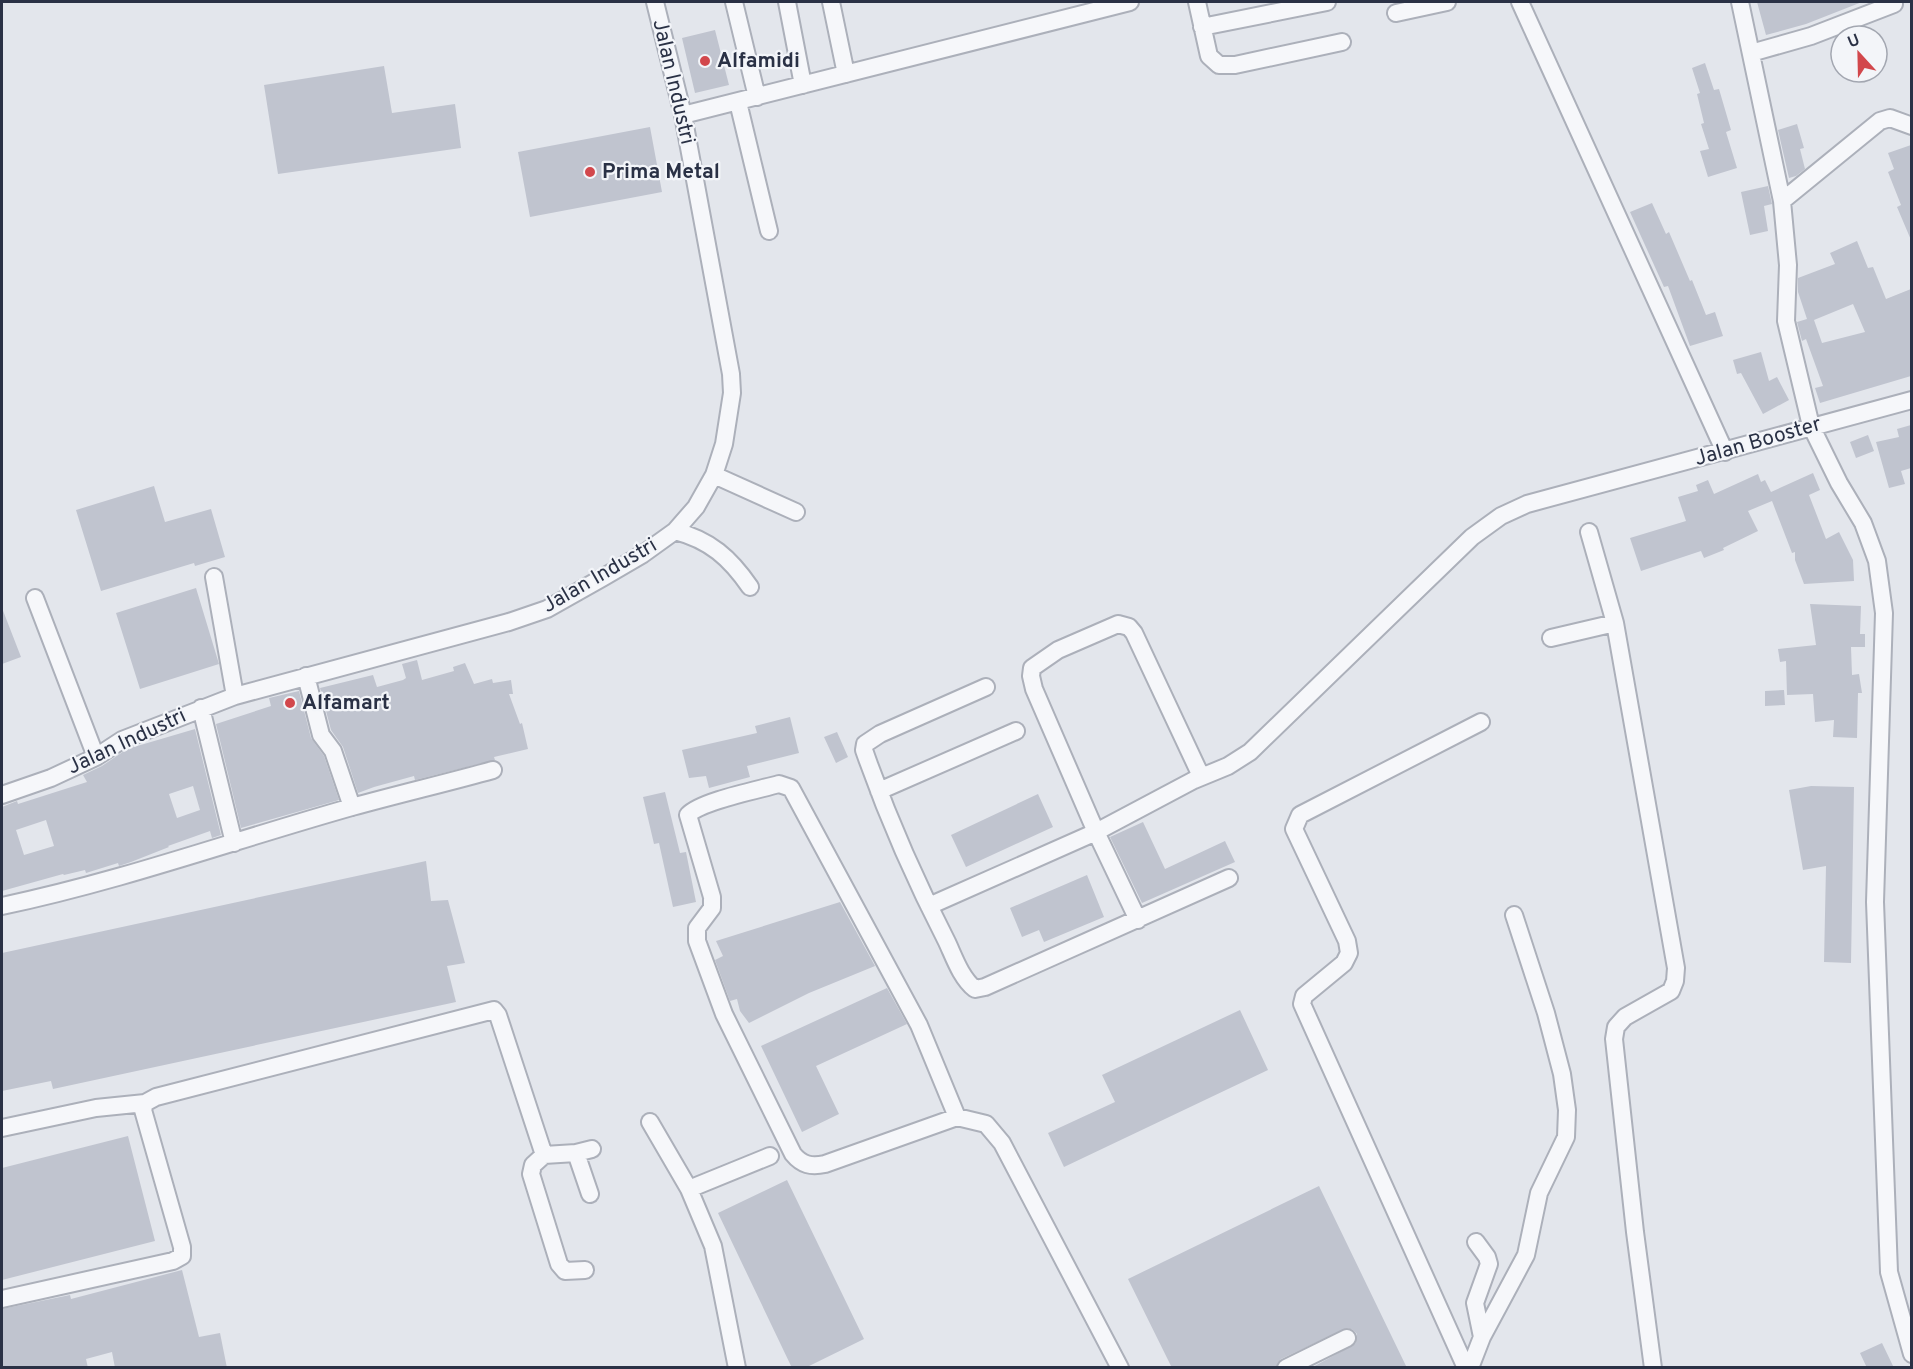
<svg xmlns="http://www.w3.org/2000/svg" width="1913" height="1369" font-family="Overpass,sans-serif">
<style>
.building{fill:#c0c4cf;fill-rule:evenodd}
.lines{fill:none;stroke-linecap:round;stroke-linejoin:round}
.minor-casing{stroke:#acb0ba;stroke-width:20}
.minor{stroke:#f6f7fa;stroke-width:16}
.poi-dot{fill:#d2474c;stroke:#f3f5f9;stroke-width:2}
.labels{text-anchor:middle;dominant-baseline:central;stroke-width:4.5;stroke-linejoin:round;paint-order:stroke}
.poi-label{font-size:21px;font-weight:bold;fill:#2a3145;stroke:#f3f5f9;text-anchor:start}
.street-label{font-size:21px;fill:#2a3145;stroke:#f3f5f9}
</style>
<rect width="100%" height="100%" fill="#e3e6ec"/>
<!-- building -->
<path class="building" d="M1757,2h105l-56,22 -40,11z
M715,30l14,55 -34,8 -13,-55z
M1705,63l9,27 5,-1 12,41 -5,2 11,36 -29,9 -8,-26 9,-2 -8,-25 3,-1 -7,-29 3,-1 -8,-25z
M384,66l8,47 63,-9 6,44 -183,26 -14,-89z
M1797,124l7,24 -4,1 5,20 -9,7 -7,2 -11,-48z
M650,127l12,65 -132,25 -12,-65z
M1911,145v95l-14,-33 4,-2 -13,-33 6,-3 -6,-16z
M1768,186l4,18 -8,2 4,25 -18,4 -9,-43z
M1652,203l14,31 3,-2 21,49 2,-1 14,35 9,-3 8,24 -33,10 -22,-60 -4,1 -34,-75z
M1857,241l11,27 5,-1 13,32 25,-10v87l-91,27 -5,-15 8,-2 -17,-47 -4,2 -5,-19 10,-3 -9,-27v-14l37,-14 -5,-11zM1853,304l12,28 -43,11 -8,-23z
M1761,352l8,29 8,-4 12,23 -26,14 -22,-41 -4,1 -4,-14z
M1911,425v43l-10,3 4,13 -16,4 -13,-46 23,-5 -2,-8z
M1868,435l6,16 -18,7 -6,-16z
M1813,473l7,17 -11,5 17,44 13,-7 14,28 1,21 -50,3 -9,-24v-8l-3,1 -20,-52 -24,10 10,20 -35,17 1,2 -20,8 -3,-7 -60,20 -11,-33 56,-17 -8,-24 20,-6 -2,-6 12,-5 6,14 44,-20 3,8 4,-2 6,12z
M154,486l11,36 46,-13 14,48 -30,9 -1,-3 -93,28 -25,-81z
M196,588l23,76 -79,25 -24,-76z
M1810,604l51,2 -1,28h5v13h-14l1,28 7,-1 3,19h-4l-1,45 -24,-1 1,-17 -19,2 -2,-28 -26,1 -1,-34 -6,1 -2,-13 38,-4z
M2,608l19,49 -19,7z
M417,660l5,20 32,-9 -1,-4 12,-4 9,21 18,-5 1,4 18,-3 2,14h-4l11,30 2,-1 6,26 -34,8 1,3 -80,20 -1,-4 -40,11 -16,6 -15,-46 -12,-17 -11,-42 53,-13 4,12 26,-7 3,-2 -4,-14z
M1784,690l1,15 -20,1v-15z
M299,691l12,47 13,18 15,44 -98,28 -25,-104 55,-18 -2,-8z
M790,717l9,36 -52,13 3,11 -41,11 -3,-12 -17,2 -7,-28 75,-17 -2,-7z
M195,729l26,106 -9,3 -2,-7 -42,15 1,1 -38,15 -12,4 -1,-3 -32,10 -1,-3 -21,5 -1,-1 -61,17v-84l15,-6 1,3 69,-22 -4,-7 19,-9 25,-17zM193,786l7,24 -23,8 -8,-24zM46,820l8,26 -30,9 -8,-25z
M837,732l11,25 -12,6 -12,-26z
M1811,786l43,1 -3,176 -27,-1 2,-96 -23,4 -14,-80z
M665,792l15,61 6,-1 10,50 -23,5 -14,-64 -5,1 -11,-47z
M1038,794l15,33 -87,40 -15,-32z
M1143,822l22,47 60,-28 10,21 -93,41 -32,-66z
M426,861l5,40 17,-1 17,63 -18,3 9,36 -403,87 -2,-8 -49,10v-138z
M1087,875l17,42 -60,25 -5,-12 -17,7 -12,-29z
M840,902l35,64 -66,27 -60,30 -9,-12 -3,-12 -7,2 -15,-41 8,-4 -7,-15z
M887,988l20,36 -91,42 23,48 -37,18 -41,-86z
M1240,1010l28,60 -204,97 -16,-34 67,-31 -13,-27z
M128,1136l27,105 -153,39v-112z
M787,1180l77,159 -59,29h-13l-74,-155z
M1319,1186l88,182h-96l44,-24 2,-10 -4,-4 -6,-2 -66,31 -5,9h-104l-44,-89z
M182,1270l17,67 21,-4 7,35h-112l-3,-16 -26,7 2,9h-86v-59l68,-14 1,4z
M1882,1343l12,25h-27l-7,-15z"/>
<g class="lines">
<defs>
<path id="minor" d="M734,2l23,95
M787,2l16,83
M831,2l15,72
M1197,2l12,54 10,9h16l107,-23
M1520,2l205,450
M1740,2l42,199 6,64 -2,56 25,105 28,57 24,40 14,38 7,52 -9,289 14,370 23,82
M1396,13l51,-11
M1202,27l125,-25
M1751,53l60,-17 83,-32
M738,102l31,129
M683,115l447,-113
M1782,201l98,-80 10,-3 22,8
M714,475l82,37
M675,531c35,9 55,27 75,56
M1589,532l26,91 61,345 -1,13 -4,10 -46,26 -9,10 -2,12 21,193 18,136
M214,577l21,119
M35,598l61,159
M1551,638l64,-15
M306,676l15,59 12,16 19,56
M986,687l-106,47 -15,10 -1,6c23,66 51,130 83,192 7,15 14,36 28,47l10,-2 244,-109
M201,708l33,135
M879,791l137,-60
M2,795l49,-17 45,-21 26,-17 113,-44 274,-74 38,-13 55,-31 41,-24 32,-23 21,-24 18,-32 10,-31 8,-51 -1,-19 -48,-259 -28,-113
M2,906c119,-25 233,-66 350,-99 47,-13 94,-24 141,-37
M929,906l167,-74 98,-52 34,-14 22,-14 222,-215 29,-21 26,-12 385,-104
M1138,920l-42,-88 -62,-143 -3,-13 1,-8 26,-18 60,-26 11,3 5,6 67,143
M957,1117l-132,47c-14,3 -23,1 -32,-10l-69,-140 -27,-73v-13l15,-20v-11l-24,-82c13,-14 70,-25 91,-31l12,4 128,237 38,92 29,7 16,19 118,225
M650,1122l39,67 24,57 24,122
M2,1128l94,-20 49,-5
M576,1153l14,41
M544,1155l32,-2 16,-4
M689,1189l81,-33
M1476,1242l11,15 2,7 -14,39 7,34
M2,1299l171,-38 9,-5v-9l-39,-137 2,-7 11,-6 338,-87 4,5 46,140 -11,10 -2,9 28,90 6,7 20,-1
M1286,1368l61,-30
M1466,1368l-164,-364 2,-8 40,-33 5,-10 -2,-12 -53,-112 6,-14 181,-93
M1470,1368l12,-31 44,-82 13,-62 27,-56 1,-27 -5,-36 -16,-61 -32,-98"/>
</defs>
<!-- minor casing -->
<use href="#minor" class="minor-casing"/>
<!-- minor -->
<use href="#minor" class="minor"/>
</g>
<!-- markers -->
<g class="poi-dot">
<circle cx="705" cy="61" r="6"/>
<circle cx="590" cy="172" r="6"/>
<circle cx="290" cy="703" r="6"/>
</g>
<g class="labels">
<!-- poi labels -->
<g class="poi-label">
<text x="717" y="61">Alfamidi</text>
<text x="602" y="172">Prima Metal</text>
<text x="302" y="703">Alfamart</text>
</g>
<!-- street labels -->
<g class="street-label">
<text transform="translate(673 82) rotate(77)">Jalan Industri</text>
<text transform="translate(1758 442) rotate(-16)">Jalan Booster</text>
<text transform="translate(600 576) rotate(-30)">Jalan Industri</text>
<text transform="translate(127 742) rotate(-25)">Jalan Industri</text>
</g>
</g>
<!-- border -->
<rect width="1913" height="1369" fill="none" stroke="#2a3145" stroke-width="6"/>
<!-- north arrow -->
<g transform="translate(1859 54) rotate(338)"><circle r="28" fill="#f3f5f9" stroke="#a3a7b1" stroke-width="1.5"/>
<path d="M0-4.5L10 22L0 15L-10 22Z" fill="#d2474c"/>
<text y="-9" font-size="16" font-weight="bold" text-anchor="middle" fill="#2a3145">U</text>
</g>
</svg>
